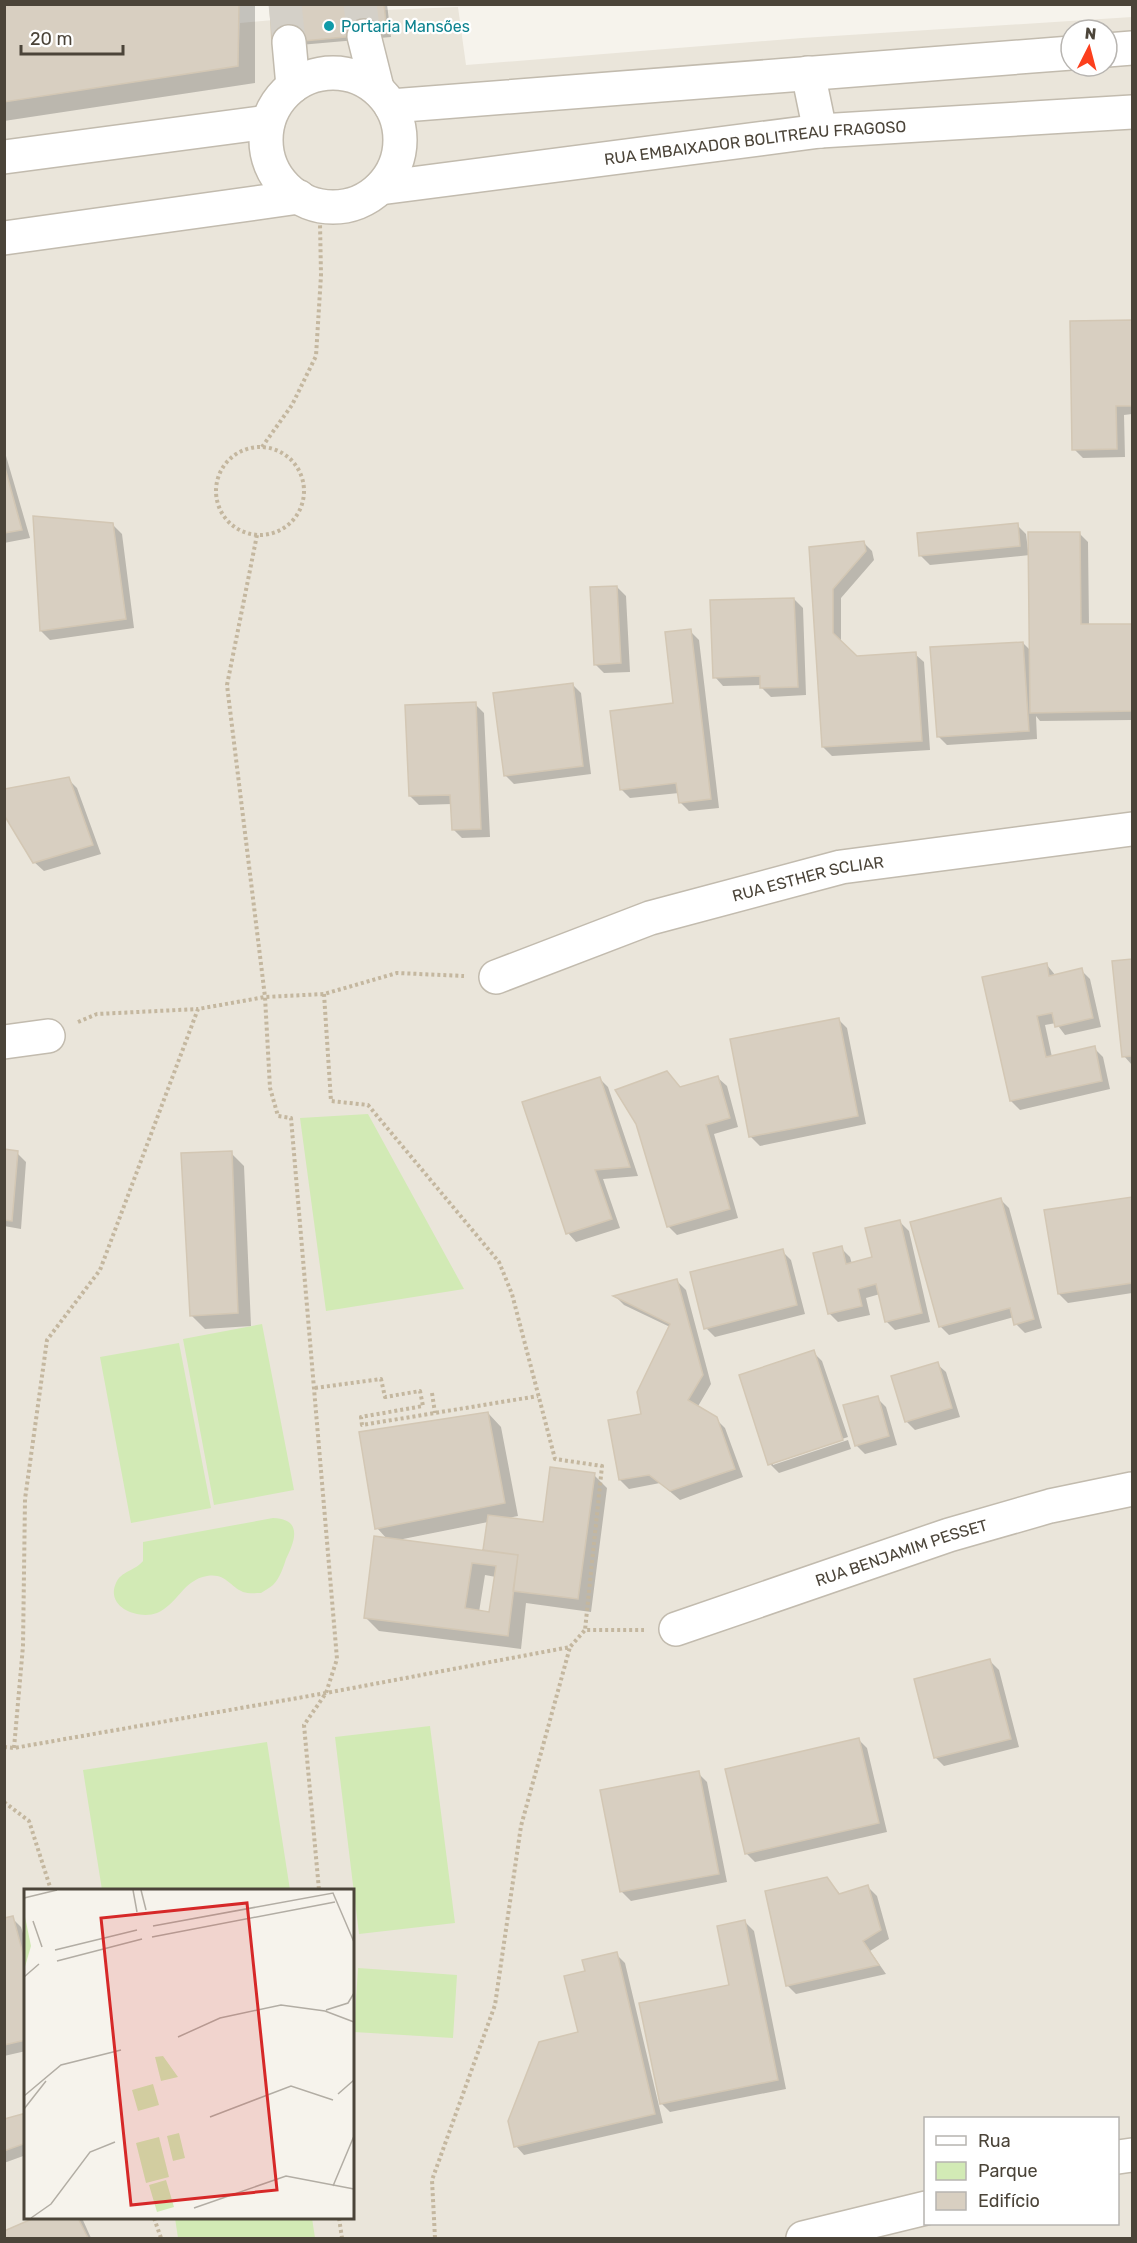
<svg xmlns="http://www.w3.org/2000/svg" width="1137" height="2243" font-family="Rubik,sans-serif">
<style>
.residential{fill:#eae5da;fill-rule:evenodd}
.green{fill:#d2eab5}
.shadow{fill:#0003;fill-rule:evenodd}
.building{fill:#d8cfc1;stroke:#d3c7b4;stroke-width:1.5;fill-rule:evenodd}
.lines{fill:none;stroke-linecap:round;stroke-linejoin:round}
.minor-tunnel{stroke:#d4d0c8;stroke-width:33;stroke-dasharray:33 16;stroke-linecap:butt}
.minor-casing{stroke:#c2bbae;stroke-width:36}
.path{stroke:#c4b79f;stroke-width:4;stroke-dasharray:3 3;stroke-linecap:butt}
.minor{stroke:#fff;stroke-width:33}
.culture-dot{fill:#0f9aa8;stroke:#fff;stroke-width:2}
.labels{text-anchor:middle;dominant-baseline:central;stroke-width:4.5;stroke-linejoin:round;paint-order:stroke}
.culture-label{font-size:16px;fill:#0d838f;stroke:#fff;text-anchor:start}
.street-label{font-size:16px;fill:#4b4439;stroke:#fff}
.inset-road{fill:none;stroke:#b2ada4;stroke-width:1.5}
.view{fill:#d62828;fill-opacity:0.15;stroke:#d62828;stroke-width:3}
.inset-edge{fill:none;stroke:#4b4439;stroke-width:3}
</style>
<rect width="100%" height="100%" fill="#f6f3ec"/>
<!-- residential -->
<path class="residential" d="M458,7l8,58 336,-27 330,-21v2221h-1127v-2136l233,-36 2,-43 144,-13zM1071,30h36v36h-36zM26,1890h326v328h-326zM926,2118h192v106h-192z"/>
<!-- green -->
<path class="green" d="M368,1114l96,175 -138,22 -26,-193z
M262,1324l32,166 -80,15 -31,-166z
M179,1343l32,165 -80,15 -31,-166z
M273,1518c30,1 22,23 13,41 -3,9 -6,19 -13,26 -3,3 -8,5 -12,8 -6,0 -12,1 -18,-1 -14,-6 -17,-19 -36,-16 -24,4 -29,28 -50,37 -19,7 -52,-6 -41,-30 5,-12 19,-12 27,-22v-19z
M430,1726l25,197 -96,11 -24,-197z
M267,1742l23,148h-188l-19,-120z
M358,1968l99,7 -4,63 -99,-6z
M175,2218h137l3,20h-137z"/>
<!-- shadow -->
<path class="shadow" d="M4,4h251v79l-251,38z
M271,4h116l4,33 -114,10z
M1132,322v92l-8,1 1,42 -42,1 -9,-9 -2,-126z
M4,449l26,89 -26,5z
M113,525l9,9 12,94 -84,12 -9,-9z
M1017,525l9,9 2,16 51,-17 9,9 1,84h43v94l-92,1 -4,-5 1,23 -90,6 -9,-9 85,-93 8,8 -1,-96 -100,10 -9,-9z
M863,542l9,9 2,9 -33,38v45l16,14 58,-3 9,8 6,88 -98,6 -9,-9 -12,-199z
M617,587l9,9 4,76 -26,1 -9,-9z
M794,599l9,9 3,87 -35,2 -9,-9 -1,-3 -38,1 -8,-9z
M690,631l9,9 20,168 -30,3 -9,-9 -1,-9 -49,5 -9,-9 54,-85z
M572,684l9,9 10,81 -77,10 -9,-9z
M475,704l9,9 6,124 -28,1 -9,-9 -1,-25 -33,1 -9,-9z
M68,779l9,9 24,66 -57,17 -10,-9z
M1132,960v105l-8,-9 -11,-93z
M1047,965l9,11 25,-6 9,9 11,48 -36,8 -9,-12 -11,2 7,32 42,-9 9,9 7,32 -90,21 -9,-9z
M838,1019l9,9 19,96 -106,22 -9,-9 -20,-97z
M599,1078l9,9 30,89 -35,3 17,49 -44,14 -8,-9z
M718,1078l9,8 11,41 -24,7 24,84 -61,17 -9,-9 13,-138z
M4,1151l13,2 9,9 -5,67 -17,-3z
M231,1153l13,13 7,160 -46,3 -14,-14z
M1132,1198v95l-64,10 -9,-9 -13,-83z
M1000,1199l9,9 33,120 -17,5 -9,-9 -2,-7 -65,18 -9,-9z
M900,1222l9,9 21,91 -35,8 -9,-9 -6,-27 -14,4 4,17 -32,7 -9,-9 12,-65 9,9 2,7 21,-6z
M782,1251l9,9 14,54 -90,23 -9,-9z
M677,1281l9,9 25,94 -14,24 19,11 9,9 18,49 -63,23 -20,-17 -31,6 -9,-9 50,-153 -46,-22 -8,-8z
M813,1352l9,9 26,76 -75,25v3l75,-25 3,9 -72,24 -9,-9z
M937,1364l9,8 14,45 -45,13 -9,-9z
M877,1398l9,9 11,38 -32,9 -9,-9z
M488,1413l13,14 17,89 -10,2 36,6 50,-49 13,13 -16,124 -65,-9 -5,46 -142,-18 -13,-13 22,-78 -11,-12zM488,1522l-4,30 -86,-12zM485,1575l11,2 -5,37 -12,-2z
M990,1661l9,9 20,77 -75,19 -9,-9z
M858,1739l9,9 20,84 -132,30 -9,-9z
M698,1773l9,9 20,100 -96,19 -9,-9 -20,-100z
M827,1879l14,16 27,-8 9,9 12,43 -19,12 16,23 -90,20 -9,-9z
M12,1918l9,9 5,16v108l-22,5v-136z
M745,1922l9,9 32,158 -116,23 -9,-9 70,-117z
M616,1954l9,9 38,160 -139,32 -8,-9 64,-113 6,-61z
M26,2115v40l-22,8v-42z
M37,2218h45l9,20h-87v-6z"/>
<!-- building -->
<path class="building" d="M4,4h235l-1,62 -234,36z
M270,4h114l3,29 -115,11z
M1132,320v86h-16l1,43 -45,1 -2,-129z
M4,464l18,66 -18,3z
M33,516l80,7 13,96 -86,12z
M1018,523l2,23 -101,10 -2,-23z
M1028,532h52l1,92h51v87l-102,2z
M864,541l2,10 -33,38v44l24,23 59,-4 6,89 -100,6 -13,-200z
M617,586l4,77 -27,2 -4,-78z
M794,598l4,89 -38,1v-12l-47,2 -3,-78z
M691,629l20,170 -32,4 -3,-20 -56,7 -10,-79 63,-8 -8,-71z
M1023,642l6,89 -92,6 -7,-90z
M573,683l10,83 -79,10 -11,-83z
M476,702l5,127 -29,1 -2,-35 -41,1 -4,-91z
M69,777l24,68 -60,18 -29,-48v-26z
M1132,959v97l-10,1 -10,-96z
M1047,963l2,13 33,-8 11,50 -38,9 -3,-14 -15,3 9,41 49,-11 7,35 -92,20 -28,-124z
M839,1018l19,98 -109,21 -19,-98z
M667,1071l13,16 38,-11 12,42 -24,7 24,84 -63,18 -31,-103 -21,-34z
M600,1077l30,90 -35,3 17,49 -46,15 -44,-132z
M4,1149l14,2 -6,70 -8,-1z
M232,1151l6,162 -48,3 -9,-163z
M1132,1197v86l-74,11 -14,-84z
M1001,1198l33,121 -20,6 -4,-17 -71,19 -29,-105z
M900,1220l22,93 -37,9 -9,-38 -18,5 4,17 -34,8 -15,-61 29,-7 4,18 26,-7 -7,-29z
M783,1249l14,56 -93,24 -14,-57z
M677,1279l26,96 -15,25 29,17 18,52 -65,22 -21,-16 -30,5 -11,-60 33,-6 -4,-22 33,-68 -57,-28z
M814,1350l29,90 -75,25 -29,-90z
M938,1362l14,46 -47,14 -14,-46z
M878,1396l11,40 -34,10 -12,-41z
M488,1412l17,91 -130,26 -16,-97z
M550,1467l45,6 -17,126 -65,-8 5,-36 -35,-5 5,-35 55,7z
M374,1536l144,19 -10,81 -144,-18zM472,1563l24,3 -7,46 -24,-4z
M990,1659l21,80 -77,19 -20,-79z
M859,1738l20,85 -134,31 -20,-85z
M699,1771l20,103 -99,18 -20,-102z
M827,1877l12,17 29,-9 13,45 -18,11 16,24 -93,21 -21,-95z
M13,1916l13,49v75l-22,5v-127z
M745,1920l33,160 -118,24 -21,-101 90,-18 -12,-59z
M617,1952l38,162 -141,33 -6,-26 31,-79 39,-10 -14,-56 21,-5 -3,-11z
M26,2113v30l-22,8v-32z
M34,2218h44l10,20h-84v-7z"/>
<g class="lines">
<!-- minor-tunnel -->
<path class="minor-tunnel" d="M285,4l4,38
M360,4l4,32"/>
<defs>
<g id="minor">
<path d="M364,36l13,52"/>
<path d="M289,42l4,44"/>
<path d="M1107,50l25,-2"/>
<path d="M808,73l12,58"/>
<circle cx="333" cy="140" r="67"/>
<path d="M391,106l680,-53"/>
<path d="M4,157l264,-35"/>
<path id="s1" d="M380,188l440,-57 312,-19"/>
<path d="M4,238l295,-41"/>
<path id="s2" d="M496,977l154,-59 191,-51 291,-38"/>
<path d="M4,1042l44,-6"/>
<path id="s3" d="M676,1629l273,-94 101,-29 82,-17"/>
<path d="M1118,2157l14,-2"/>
<path d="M803,2238l123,-30"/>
</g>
</defs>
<!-- minor casing -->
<use href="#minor" class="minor-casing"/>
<!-- path -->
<path class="path" d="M216 491a44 44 0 1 1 88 0a44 44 0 1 1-88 0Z
M262,447l30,-42 24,-49 5,-81 -1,-52
M257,535l-30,150 38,312 5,91 8,28 13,2 46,541 -11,34 -22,32 15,165
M324,994l7,107 37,4 131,157 13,32 43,165 47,7 -17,164
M78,1022l19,-8 101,-5
M315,1388l66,-9 4,18 35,-6 3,15 -62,11 1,8 176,-29
M432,1393l3,20
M4,1747l10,1 312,-55 244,-46 15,-17h59
M14,1748l9,-102 2,-147 22,-159 53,-70 98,-261 67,-12 59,-3 73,-21 67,3
M4,1802l25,19 22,69
M154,2218l7,20
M339,2218l3,20
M435,2238l-3,-58 63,-175 26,-179 49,-179"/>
<!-- minor -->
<use href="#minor" class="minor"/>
</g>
<!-- markers -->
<circle class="culture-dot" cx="329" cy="26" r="6"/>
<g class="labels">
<!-- culture labels -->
<g class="culture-label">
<text x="341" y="26">Portaria Mansões</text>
</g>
<!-- street labels -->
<g class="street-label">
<text stroke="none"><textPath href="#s1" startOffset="378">RUA EMBAIXADOR BOLITREAU FRAGOSO</textPath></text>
<text stroke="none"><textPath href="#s2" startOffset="328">RUA ESTHER SCLIAR</textPath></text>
<text stroke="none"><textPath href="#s3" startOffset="238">RUA BENJAMIM PESSET</textPath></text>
</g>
</g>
<!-- overview -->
<g transform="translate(24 1889)">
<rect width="330" height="330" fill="#f6f3ec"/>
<path d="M0,23l7,34 -7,24zM139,167l15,21 -17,4 -6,-24zM129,195l6,21 -21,6 -6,-21zM155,244l6,25 -12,3 -6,-25zM135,248l10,40 -23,6 -10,-40zM142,291l8,27 -17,5 -8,-27z" fill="#d2eab5"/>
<path class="inset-road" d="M109,1l4,22M117,1l5,20M0,9l33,-8M9,32l9,26M129,37l180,-33 21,49M128,48l183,-35M31,61l82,-20M33,72l85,-22M0,88l15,-13M302,121l22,-7 6,-10M154,148l42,-19 61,-13 44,6 29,11M330,196v42M314,205l16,-14M0,207l37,-31 60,-15M0,220l22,-28M186,228l81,-31 42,14M309,297l21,-50M170,319l92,-32 68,13M7,329l20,-14 39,-52 25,-10"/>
<path class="view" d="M223,14l30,287 -146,15 -30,-287z"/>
<rect width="330" height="330" class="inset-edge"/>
</g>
<!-- border -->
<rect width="1137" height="2243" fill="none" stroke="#4b4439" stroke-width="12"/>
<!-- legend -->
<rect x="924" y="2117" width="195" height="108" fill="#ffffff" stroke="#b7b4b0" stroke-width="1.5"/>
<rect x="936" y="2136" width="30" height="9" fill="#ffffff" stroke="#b7b4b0" stroke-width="1.5"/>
<text x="978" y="2147" font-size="18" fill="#4b4439">Rua</text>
<rect x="936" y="2162" width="30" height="18" fill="#d2eab5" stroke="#b7b4b0" stroke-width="1.5"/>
<text x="978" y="2177" font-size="18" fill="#4b4439">Parque</text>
<rect x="936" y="2192" width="30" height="18" fill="#d8cfc1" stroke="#b7b4b0" stroke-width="1.5"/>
<text x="978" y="2207" font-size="18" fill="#4b4439">Edifício</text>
<!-- north arrow -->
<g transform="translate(1089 48) rotate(6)"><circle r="28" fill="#ffffff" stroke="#b7b4b0" stroke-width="1.5"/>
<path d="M0-4.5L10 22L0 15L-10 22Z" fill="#fc3f1d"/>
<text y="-9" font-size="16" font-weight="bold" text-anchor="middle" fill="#4b4439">N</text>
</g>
<!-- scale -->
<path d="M21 45v9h102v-9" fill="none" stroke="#4b4439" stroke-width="3"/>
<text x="30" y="45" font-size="18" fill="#4b4439" stroke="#ffffff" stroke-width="4.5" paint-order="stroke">20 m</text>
</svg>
